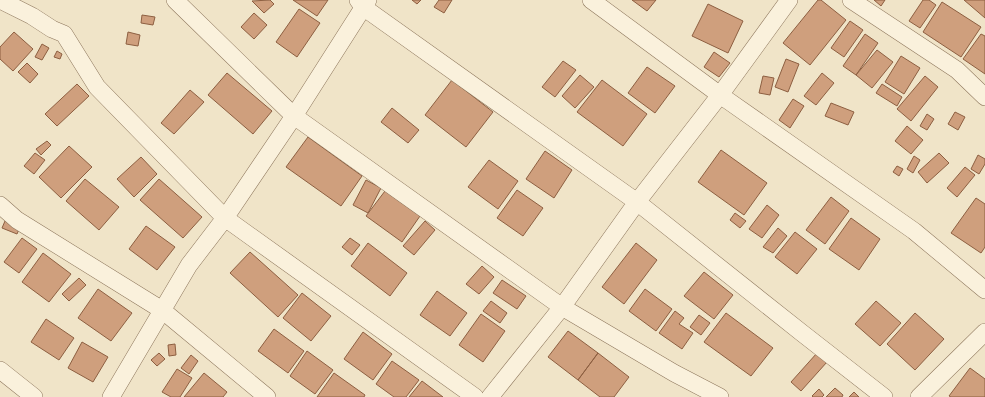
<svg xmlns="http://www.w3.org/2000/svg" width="985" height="397" font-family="'Crimson Pro',serif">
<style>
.building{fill:#cf9f7d;stroke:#8d5f41}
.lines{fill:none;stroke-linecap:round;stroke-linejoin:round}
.street-casing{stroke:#8d765c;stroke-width:18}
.street{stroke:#faf1dc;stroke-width:17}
</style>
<rect width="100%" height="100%" fill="#f0e4c8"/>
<!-- building -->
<path class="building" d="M270,0l4,4 -10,9 -12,-12z
M293,0h35l-11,16z
M412,0h9l-4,4z
M439,0h13l-8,13 -10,-6z
M632,0h24l-9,11z
M818,0h3l25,20 -36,45 -27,-22z
M874,0h11l-4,6z
M923,0h6l7,5 -16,23 -11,-7z
M964,0h21v18z
M942,2l39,25 -20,30 -38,-25z
M708,4l35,17 -15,32 -36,-17z
M299,9l21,14 -23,34 -21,-15z
M254,13l13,12 -13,14 -13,-12z
M142,15l13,2 -2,8 -12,-2z
M850,21l13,9 -19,27 -13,-9z
M14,32l19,17 -20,22 -13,-12v-12z
M128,32l12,3 -2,11 -12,-2z
M865,34l13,9 -22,32 -13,-9z
M981,34l4,2v38l-22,-15z
M42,44l7,4 -7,12 -7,-3z
M877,50l16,12 -21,26 -16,-13z
M57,51l5,3 -2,5 -6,-2z
M714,52l16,11 -11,14 -15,-10z
M901,56l19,12 -16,26 -19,-12z
M786,59l13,5 -11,28 -13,-5z
M563,61l13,9 -21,27 -13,-10z
M27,63l11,11 -8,9 -12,-11z
M647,67l28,19 -20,27 -27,-20z
M227,73l45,38 -19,23 -45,-39z
M822,73l12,10 -18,22 -12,-9z
M580,75l14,12 -19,21 -13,-12z
M763,76l11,2 -4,17 -11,-2z
M925,76l13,11 -27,34 -14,-12z
M452,80l41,32 -27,35 -41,-32z
M602,80l45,34 -24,32 -46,-34z
M77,84l12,12 -32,30 -12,-12z
M882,84l20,13 -5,9 -21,-13z
M190,90l14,12 -30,32 -13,-11z
M793,99l11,7 -14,22 -11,-8z
M831,103l23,9 -6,13 -23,-9z
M392,108l27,22 -11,13 -27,-21z
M955,112l10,5 -7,13 -10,-6z
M927,114l7,5 -7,11 -7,-4z
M907,126l16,14 -12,14 -16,-13z
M308,137l54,39 -21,30 -55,-39z
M47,141l4,4 -10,10 -5,-6z
M69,146l23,21 -31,31 -22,-21z
M721,150l46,33 -23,32 -46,-33z
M545,151l27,19 -18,28 -28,-19z
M35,153l10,7 -11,14 -10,-8z
M939,153l10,10 -22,20 -9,-11z
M978,155l7,4v5l-6,10 -8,-5z
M914,156l6,4 -7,13 -6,-4z
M141,157l16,17 -23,23 -17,-18z
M489,160l29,21 -20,28 -30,-22z
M897,166l6,3 -4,7 -6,-4z
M965,167l10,8 -18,22 -10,-9z
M85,179l34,28 -20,23 -33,-29z
M159,179l43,38 -19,21 -43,-38z
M366,180l15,8 -13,25 -15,-8z
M517,190l26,18 -20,28 -26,-18z
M385,191l35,25 -18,26 -36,-26z
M831,197l18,14 -24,33 -19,-14z
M976,198l9,6v43l-4,6 -30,-20z
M767,205l12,10 -17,23 -13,-9z
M735,213l11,8 -6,7 -10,-8z
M851,218l29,21 -21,31 -30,-21z
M5,221l15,6 -3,7 -15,-6z
M425,221l10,9 -21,25 -11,-9z
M146,226l29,21 -18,23 -28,-21z
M778,228l9,8 -14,17 -10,-6z
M795,232l22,17 -20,25 -22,-17z
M22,238l15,11 -18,24 -15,-11z
M350,238l10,7 -8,10 -10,-8z
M368,243l39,30 -17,23 -39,-30z
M636,243l21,17 -33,44 -22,-17z
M250,252l48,43 -20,22 -48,-44z
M43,253l28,21 -22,28 -27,-20z
M482,266l12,11 -15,17 -13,-10z
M704,272l29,23 -19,24 -30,-23z
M79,278l7,7 -17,16 -7,-7z
M502,280l24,16 -9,13 -24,-16z
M98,289l34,24 -21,28 -33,-23z
M645,289l27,20 -16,22 -27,-20z
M437,291l30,22 -17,23 -30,-21z
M302,293l29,23 -20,25 -28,-23z
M491,301l16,12 -7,10 -17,-12z
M876,301l25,22 -21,23 -25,-22z
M675,311l9,7 -5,6 14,9 -11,16 -23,-16z
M726,313l47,35 -22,28 -47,-34z
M915,313l29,26 -29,31 -28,-26z
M481,314l24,17 -22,31 -24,-17z
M699,315l11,8 -9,12 -11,-8z
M46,319l28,19 -15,22 -28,-18z
M274,329l30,22 -16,22 -30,-22z
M568,331l30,22 -20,27 -30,-23z
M363,332l29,22 -19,26 -29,-21z
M82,342l26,15 -15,25 -25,-14z
M175,344l1,11 -7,1 -1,-11z
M307,351l26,19 -18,24 -25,-18z
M159,353l6,6 -8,7 -6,-6z
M598,353l31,24 -15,20h-14l-22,-17z
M817,353l10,9 -26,29 -10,-9z
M191,355l7,6 -9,13 -8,-6z
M392,361l27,19 -13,17h-12l-18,-13z
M970,368l15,11v18h-34l-2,-1z
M177,369l15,9 -12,19h-9l-9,-5z
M204,373l23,19 -4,5h-39z
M334,373l31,22 -1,2h-47z
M422,381l21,16h-34z
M835,388l8,7 -1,2h-16z
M819,389l5,6 -2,2h-9l-1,-1z
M854,392l5,5h-10z"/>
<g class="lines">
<defs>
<path id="street" d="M0,0l32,16 20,13 12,5 33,53 128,131 250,179
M175,0l119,116 268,191 112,66 46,24
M358,0l5,7 274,195 165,131 82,64
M591,0l129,95 194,136 71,59
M851,0l106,70 28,27
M0,205l17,15 145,90 105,87
M0,370l34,27
M111,397l78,-132 36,-47 69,-102 74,-116
M490,397l72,-90 75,-105 83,-107 69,-95
M919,397l66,-65"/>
</defs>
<!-- street casing -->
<use href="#street" class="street-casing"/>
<!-- street -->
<use href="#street" class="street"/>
</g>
</svg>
